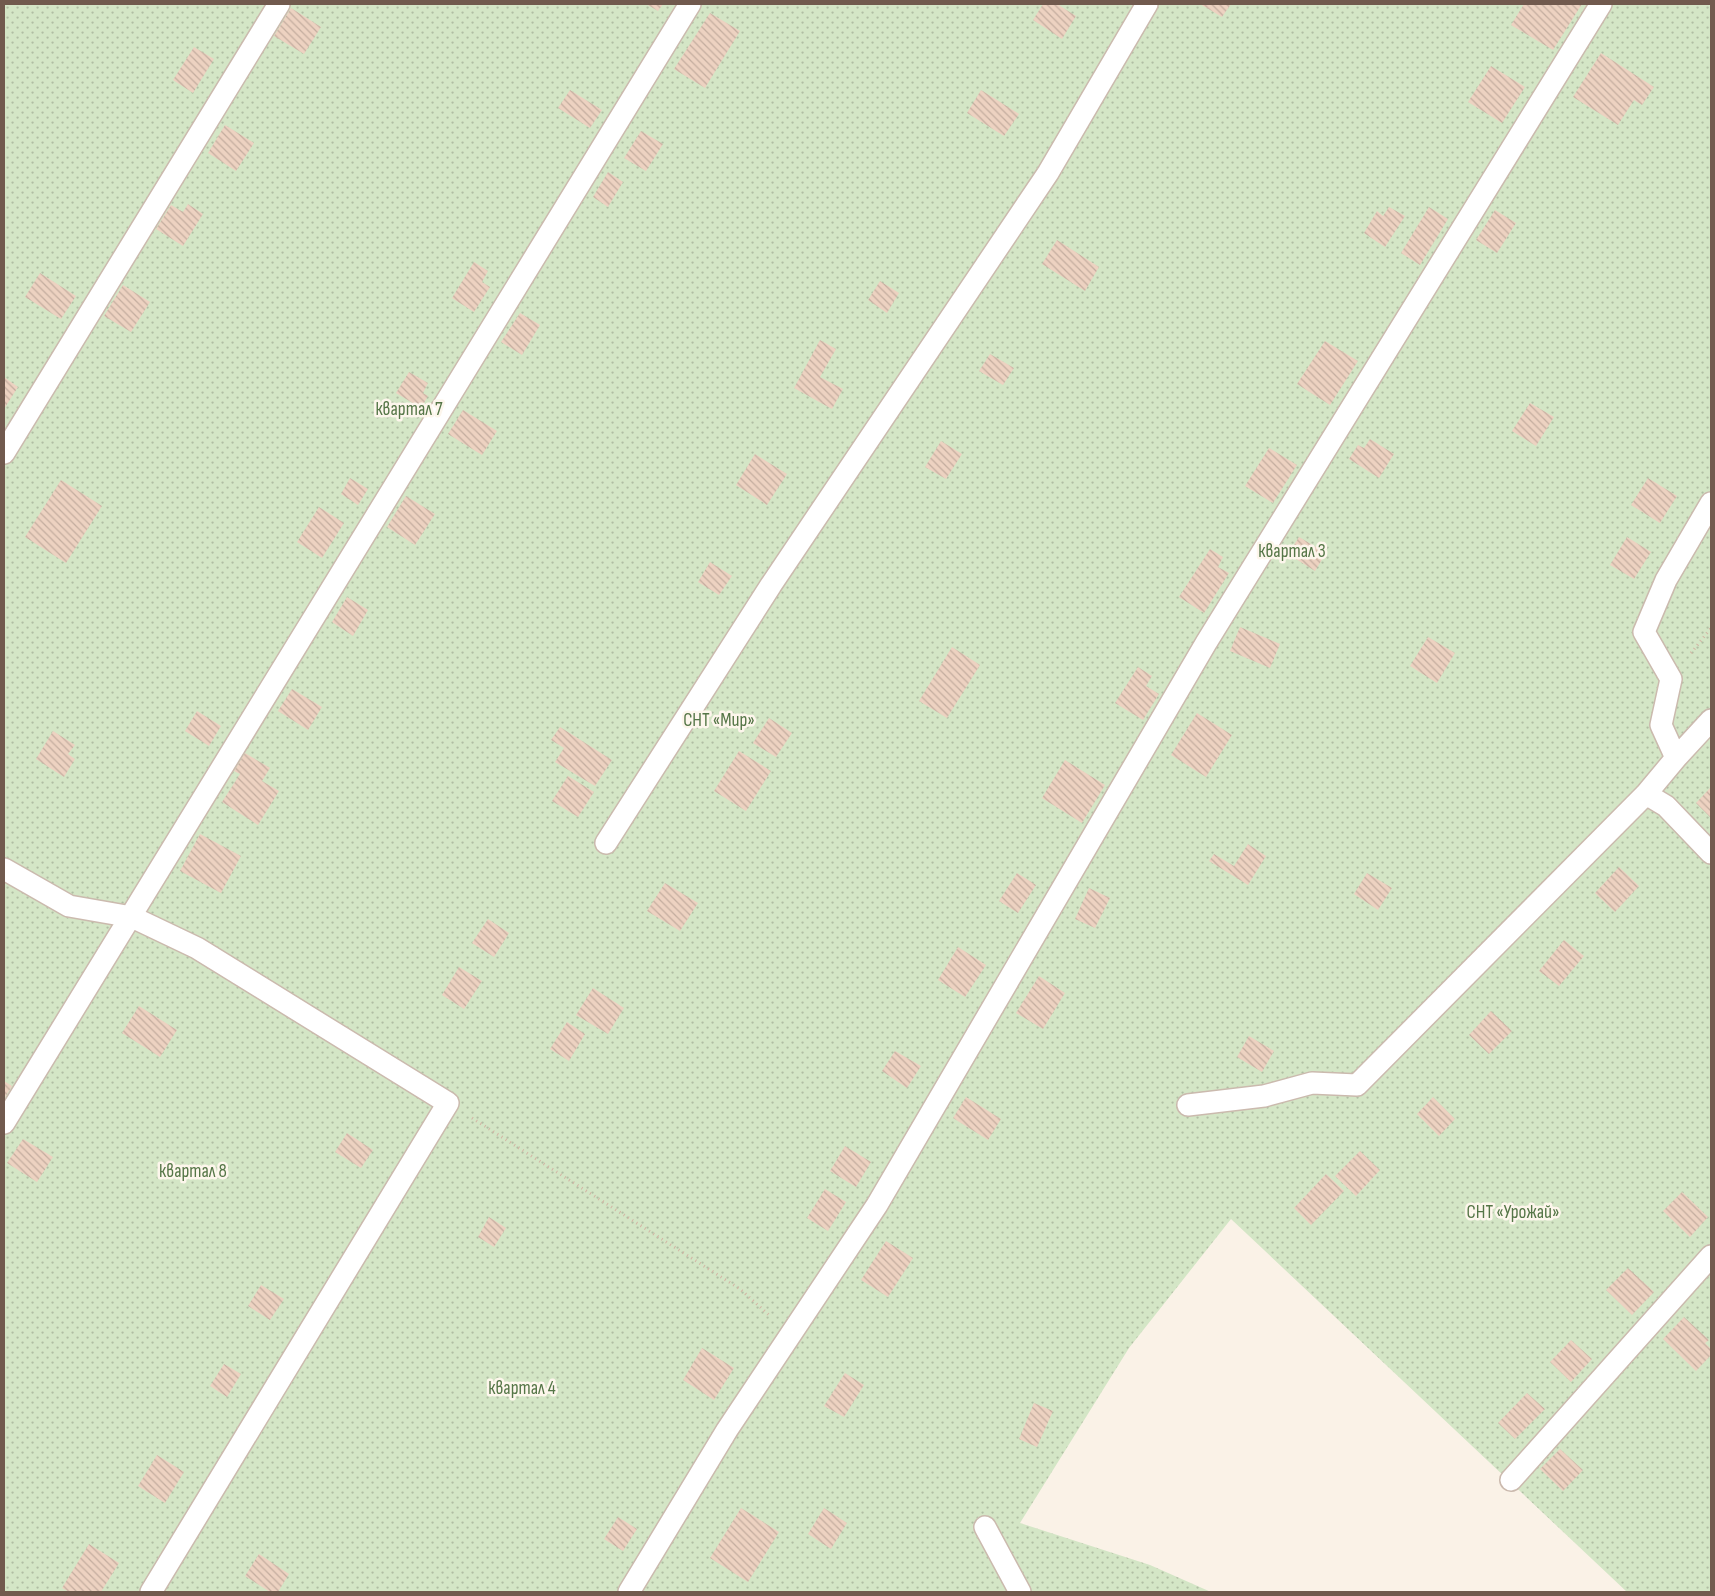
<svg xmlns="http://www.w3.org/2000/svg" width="1715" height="1596" font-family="'Sofia Sans Condensed',sans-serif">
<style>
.park{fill:url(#park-dots)}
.building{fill:url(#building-back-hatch)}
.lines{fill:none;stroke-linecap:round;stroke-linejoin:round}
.service-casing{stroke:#cbbaae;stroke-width:24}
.path{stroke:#d2b5a4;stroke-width:3;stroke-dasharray:1 4;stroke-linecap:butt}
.service{stroke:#fff;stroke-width:21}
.labels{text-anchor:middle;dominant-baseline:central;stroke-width:5;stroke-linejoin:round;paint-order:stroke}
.park-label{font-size:19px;fill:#557647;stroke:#fdf6ec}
</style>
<defs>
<pattern id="park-dots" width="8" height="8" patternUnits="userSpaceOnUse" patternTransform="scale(1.25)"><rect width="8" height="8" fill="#d4e6c6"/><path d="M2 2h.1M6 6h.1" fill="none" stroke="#b0bda3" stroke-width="1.8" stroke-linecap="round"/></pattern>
<pattern id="building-back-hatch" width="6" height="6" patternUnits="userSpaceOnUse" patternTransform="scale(1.25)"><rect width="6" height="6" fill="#edd2c1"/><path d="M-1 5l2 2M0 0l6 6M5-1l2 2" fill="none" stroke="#c4ad9f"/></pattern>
</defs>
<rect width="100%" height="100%" fill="#faf2e7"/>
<!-- park -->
<path class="park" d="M4,4h1707v1588h-84l-396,-373 -102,129 -109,175 130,42 61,27h-1207z"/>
<!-- building -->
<path class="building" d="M646,4h17l-5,7z
M1043,4h14l19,12 -14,23 -29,-19z
M1200,4h31l-9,13z
M1524,4h58l-29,46 -42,-25z
M291,8l30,19 -17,27 -30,-18z
M710,13l30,18 -35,57 -31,-19z
M194,47l20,12 -21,34 -20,-13z
M1601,53l53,34 -12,18 -8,-5 -16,25 -45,-28z
M1491,66l34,21 -23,36 -34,-21z
M570,90l32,20 -12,18 -32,-20z
M981,90l38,24 -15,22 -37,-23z
M225,125l29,18 -18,28 -28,-18z
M641,131l22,13 -17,27 -22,-13z
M608,172l15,10 -15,25 -15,-10z
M188,204l15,10 -20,32 -27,-17 15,-24 12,7z
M1389,207l16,9 -20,31 -21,-14 13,-22 6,5z
M1429,207l19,12 -28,46 -19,-12z
M1495,210l21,13 -19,30 -21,-13z
M1057,240l42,27 -14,24 -43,-27z
M474,262l14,9 -6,11 8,5 -16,25 -22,-14z
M40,273l36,23 -15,23 -36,-22z
M880,281l19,12 -12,20 -19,-13z
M123,285l27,17 -19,30 -27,-16z
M520,313l20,12 -18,30 -21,-13z
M820,340l16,9 -16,28 23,12 -11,20 -38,-21z
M1325,341l33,20 -28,44 -33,-21z
M990,354l24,14 -11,17 -24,-14z
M409,372l19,11 -5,10 5,3 -7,12 -25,-15z
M4,377l14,10 -14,22z
M1530,403l24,14 -18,29 -24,-15z
M463,410l34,21 -15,24 -34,-21z
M1370,439l24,15 -15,24 -30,-19 9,-14 6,3z
M941,441l21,13 -16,25 -21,-12z
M1269,448l28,17 -24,38 -28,-17z
M755,454l32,20 -20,31 -31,-20z
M350,478l18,11 -10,16 -17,-11z
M1648,478l29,18 -17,27 -29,-18z
M61,480l41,26 -36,57 -41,-26z
M406,496l29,18 -20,31 -28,-18z
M319,507l25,16 -22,35 -25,-16z
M1299,537l27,16 -11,18 -27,-17z
M1627,537l24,15 -17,27 -24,-14z
M1210,549l13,8 -5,10 11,6 -25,40 -25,-16z
M710,562l22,14 -13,19 -21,-13z
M347,597l21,13 -15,26 -21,-14z
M1240,627l40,17 -10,24 -40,-17z
M1428,637l27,16 -18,30 -27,-17z
M952,647l28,18 -33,53 -28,-17z
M1138,667l14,9 -6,10 13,8 -16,26 -28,-17z
M292,689l30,18 -14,23 -30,-19z
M197,711l24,15 -12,20 -24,-15z
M1197,713l35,22 -26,42 -35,-22z
M769,718l23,15 -16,24 -23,-14z
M560,727l52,33 -17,26 -40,-24 9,-14 -13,-8z
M53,731l22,14 -7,9 7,5 -11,18 -28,-18z
M739,751l32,20 -25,40 -32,-20z
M245,753l25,15 -8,13 17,10 -21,34 -36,-23 18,-28 -6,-3z
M1065,760l40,25 -23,38 -40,-25z
M568,776l26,16 -16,25 -26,-16z
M1711,787v31l-15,-15z
M200,834l41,22 -20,37 -41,-22z
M1248,844l18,12 -18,29 -39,-24 5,-7 20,12z
M1619,867l20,19 -24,26 -20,-19z
M1017,873l19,12 -18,28 -19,-12z
M1367,873l25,15 -14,22 -24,-16z
M665,883l33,20 -18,28 -33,-20z
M1089,888l21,10 -15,30 -20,-9z
M488,919l21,14 -15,24 -22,-14z
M1564,940l20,16 -25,30 -20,-15z
M958,947l28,18 -21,32 -27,-17z
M459,967l23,14 -18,28 -22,-14z
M1039,976l26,17 -22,36 -27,-16z
M593,988l31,20 -16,26 -32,-19z
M139,1006l38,24 -17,27 -38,-24z
M1491,1011l21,20 -23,23 -20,-19z
M567,1022l18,12 -16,27 -19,-12z
M1249,1036l25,15 -12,21 -25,-15z
M895,1051l26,15 -14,22 -25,-17z
M4,1081l8,5 -8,13z
M966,1097l35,22 -13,21 -35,-22z
M1433,1097l22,22 -16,17 -22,-22z
M347,1133l26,17 -12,18 -26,-16z
M23,1139l30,18 -16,25 -30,-19z
M845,1146l26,16 -15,25 -26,-16z
M1360,1151l20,19 -24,26 -21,-20z
M1326,1174l18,17 -33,34 -17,-17z
M825,1189l21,13 -18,29 -21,-13z
M1682,1192l26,25 -18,20 -27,-26z
M489,1217l17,11 -12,19 -16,-10z
M886,1241l27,17 -25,39 -27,-17z
M1628,1268l26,24 -22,23 -26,-25z
M261,1285l23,14 -14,21 -22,-14z
M1684,1317l25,23 -4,3 6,6v6l-15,16 -33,-32z
M1571,1340l21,19 -21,23 -21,-20z
M702,1348l32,20 -20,32 -31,-20z
M224,1364l17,10 -14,23 -17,-11z
M845,1373l19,12 -20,32 -20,-11z
M1527,1393l18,16 -30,30 -17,-16z
M1034,1403l19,8 -16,36 -18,-8z
M1560,1449l23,21 -20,21 -23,-22z
M157,1455l27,17 -19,31 -27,-17z
M741,1508l38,24 -31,50 -38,-24z
M824,1508l23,15 -16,26 -23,-15z
M618,1517l19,12 -14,22 -19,-12z
M89,1544l30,19 -18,29h-32l-7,-4z
M259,1554l30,20 -11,18h-8l-25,-16z"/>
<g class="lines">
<defs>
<path id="service" d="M4,453l275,-449
M1711,503l-45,77 -22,52 27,47 -10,46 15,33 -30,36 20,12 45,47
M1676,758l35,-38
M606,843l165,-258 277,-412 99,-169
M4,869l65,37 63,11 65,31 251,155 -297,489
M1188,1105l76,-9 48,-13 45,2 289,-291
M4,1123c231,-372 455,-747 686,-1119
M1511,1480l200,-224
M985,1527l35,65
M629,1592l98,-162 150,-225 329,-562 395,-639"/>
</defs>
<!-- service casing -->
<use href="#service" class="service-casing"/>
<!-- path -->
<path class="path" d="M1691,653l20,-25
M472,1118l268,171 29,26"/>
<!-- service -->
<use href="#service" class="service"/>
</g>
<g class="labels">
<!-- park labels -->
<g class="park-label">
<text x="409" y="409">квартал 7</text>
<text x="1292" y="551">квартал 3</text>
<text x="719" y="720">СНТ «Мир»</text>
<text x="193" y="1171">квартал 8</text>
<text x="1513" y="1212">СНТ «Урожай»</text>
<text x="522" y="1388">квартал 4</text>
</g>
</g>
<!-- border -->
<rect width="1715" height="1596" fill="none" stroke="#715a4e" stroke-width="10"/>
</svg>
